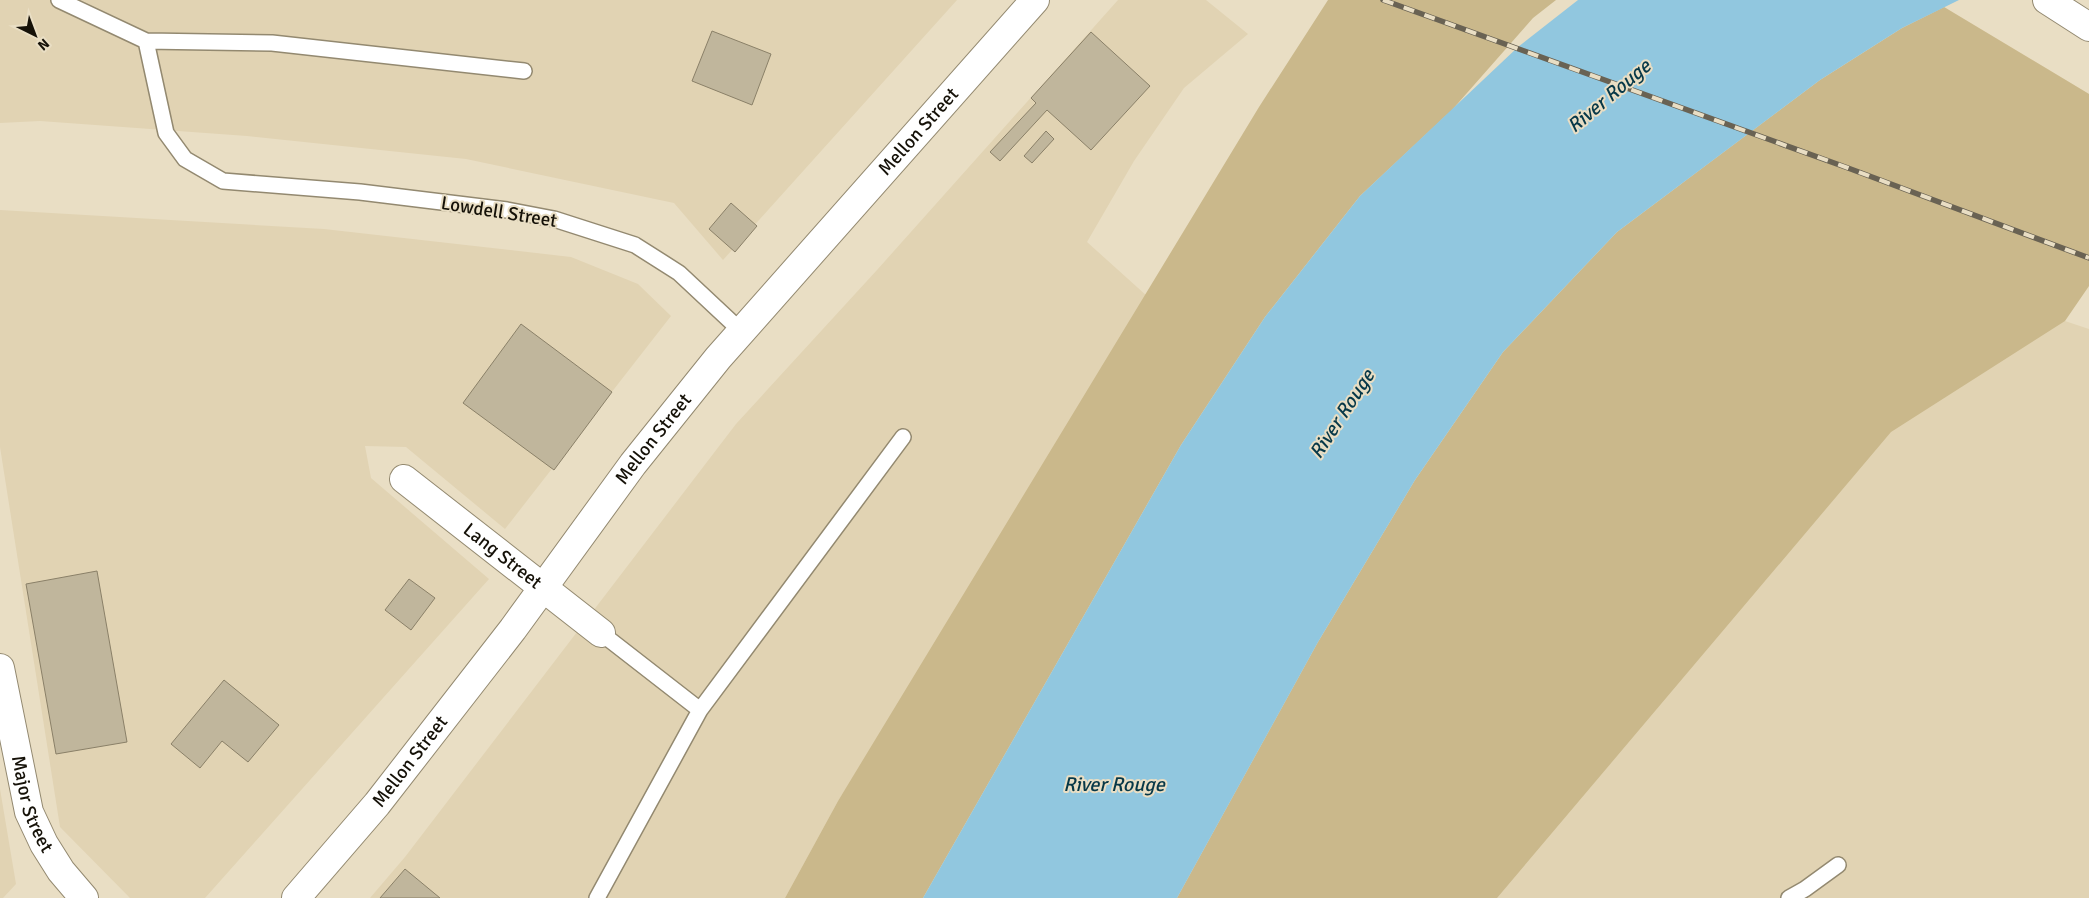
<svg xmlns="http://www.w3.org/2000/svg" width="2089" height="898" font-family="Signika,sans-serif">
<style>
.built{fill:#e1d3b3}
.green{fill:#cab88b}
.water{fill:#91c7df}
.building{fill:#c0b69c;stroke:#8a8068}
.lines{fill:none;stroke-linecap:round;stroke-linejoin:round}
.service-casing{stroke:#938970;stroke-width:18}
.minor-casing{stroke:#938970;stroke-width:30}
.tertiary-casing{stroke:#938970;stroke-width:30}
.secondary-casing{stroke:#938970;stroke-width:30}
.service{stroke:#fff;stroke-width:15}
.minor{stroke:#fff;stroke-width:28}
.tertiary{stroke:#fff;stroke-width:28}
.secondary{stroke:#fff;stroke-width:28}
.rail-casing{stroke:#696253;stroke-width:5.5}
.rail{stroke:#e9dec4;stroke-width:4;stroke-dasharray:11;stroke-linecap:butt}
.labels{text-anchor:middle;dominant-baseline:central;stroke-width:4;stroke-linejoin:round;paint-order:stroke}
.street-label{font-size:19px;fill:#151108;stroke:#e9dec4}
.water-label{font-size:20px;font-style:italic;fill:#063848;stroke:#e9dec4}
</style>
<rect width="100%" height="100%" fill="#e9dec4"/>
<!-- built -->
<path class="built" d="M0,0h957l-234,260 -49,-57 -208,-44 -219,-23 -207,-15 -40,2z
M1118,0h88l42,34 -64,54 -50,73 -47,81 70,63 -319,496 -53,97h-415l35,-41 331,-433 141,-154z
M1944,7l145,87 -24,227 24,8v569h-912l141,-256 367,-461 135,-101z
M0,210l324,19 247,28 67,27 33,32 -166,213 -99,-82 -41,-1 6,32 118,101 -284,319h-75l-70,-71 -60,-380z
M0,789l16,95 -13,14h-3z"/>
<!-- green -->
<path class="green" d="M1328,0h228l-23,18 -81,92 -92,86 -95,121 -84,128 -258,453h-138l53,-97 421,-694z
M1944,7l145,87v192l-24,35 -174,111 -394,466h-320l141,-256 97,-162 88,-128 114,-120 203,-152 82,-52z"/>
<!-- water -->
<path class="water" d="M1578,0h381l-57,28 -82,52 -203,152 -114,120 -88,128 -97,162 -141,256h-254l258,-453 84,-128 95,-121 158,-149z"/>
<!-- building -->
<path class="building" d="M712,31l59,23 -19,51 -60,-24z
M1091,32l59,54 -59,64 -44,-40 -47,51 -10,-9 46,-49 -5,-5z
M1046,131l8,8 -22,24 -8,-7z
M731,203l26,23 -22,26 -26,-23z
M521,324l91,68 -58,78 -91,-67z
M97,571l30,171 -71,12 -30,-170z
M409,579l26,19 -24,32 -26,-20z
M224,680l55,45 -31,37 -26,-21 -22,27 -29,-24z
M405,869l35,29h-60z"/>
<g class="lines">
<defs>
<path id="service" d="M59,0l87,41 20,92 19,26 38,22 137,11 147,18 47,9 81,26 44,28 62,58
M146,41l126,2 252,28
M601,633l99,77
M597,898l103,-188 203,-273
M1789,898l16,-9 33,-24"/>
<g id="minor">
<path id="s1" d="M404,479l197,154"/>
<path id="s2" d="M0,668l29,144 15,32 17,27 23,27"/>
</g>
<g id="tertiary">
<path id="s3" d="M296,898l81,-94 136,-175 120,-165 85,-106 317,-358"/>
</g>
<path id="secondary" d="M2047,0l42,27"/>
</defs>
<!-- service casing -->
<use href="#service" class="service-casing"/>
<!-- minor casing -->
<use href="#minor" class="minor-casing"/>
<!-- tertiary casing -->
<use href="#tertiary" class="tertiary-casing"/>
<!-- secondary casing -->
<use href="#secondary" class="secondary-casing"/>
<!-- service -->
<use href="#service" class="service"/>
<!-- minor -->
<use href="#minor" class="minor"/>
<!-- tertiary -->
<use href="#tertiary" class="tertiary"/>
<!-- secondary -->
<use href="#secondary" class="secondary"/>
<defs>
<path id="rail" d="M1383,0l465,168 241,90"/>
</defs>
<!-- rail casing -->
<use href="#rail" class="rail-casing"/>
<!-- rail -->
<use href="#rail" class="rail"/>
</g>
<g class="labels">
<!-- street labels -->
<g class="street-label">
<text stroke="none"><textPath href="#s3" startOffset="988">Mellon Street</textPath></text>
<text transform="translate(499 212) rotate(9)">Lowdell Street</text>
<text stroke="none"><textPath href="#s3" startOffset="582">Mellon Street</textPath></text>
<text stroke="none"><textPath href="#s1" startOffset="125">Lang Street</textPath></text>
<text stroke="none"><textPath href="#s3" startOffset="178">Mellon Street</textPath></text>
<text stroke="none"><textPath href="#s2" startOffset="140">Major Street</textPath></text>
</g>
<!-- water labels -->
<g class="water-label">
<text transform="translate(1609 96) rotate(-40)">River Rouge</text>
<text transform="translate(1342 414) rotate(-57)">River Rouge</text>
<text x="1114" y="784">River Rouge</text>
</g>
</g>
<!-- north arrow -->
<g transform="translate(35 35) rotate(138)" stroke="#e9dec4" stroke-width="4" paint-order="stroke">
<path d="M0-4L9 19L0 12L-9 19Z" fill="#151108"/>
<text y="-8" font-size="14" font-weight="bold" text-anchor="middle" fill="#151108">N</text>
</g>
</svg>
